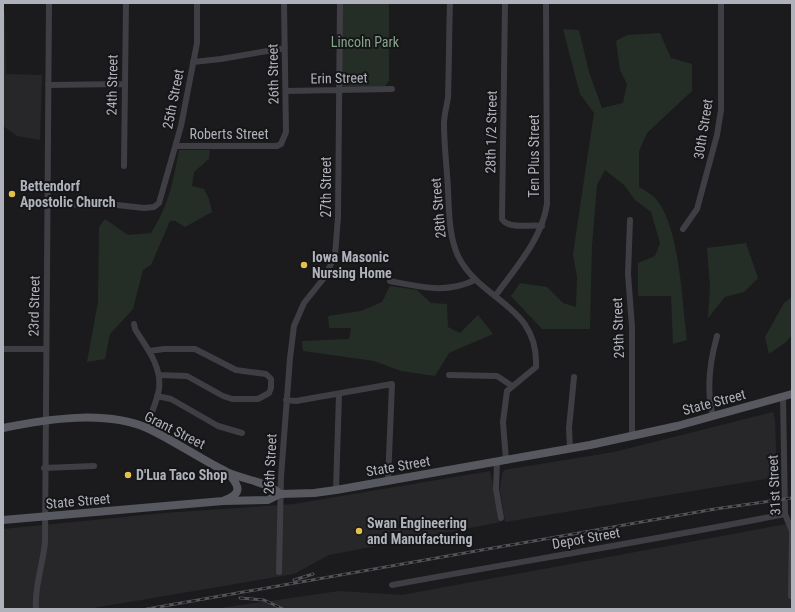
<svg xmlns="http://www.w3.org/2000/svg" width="795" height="612" font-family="'Roboto Condensed',sans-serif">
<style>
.built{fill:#27272a}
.green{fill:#252d27}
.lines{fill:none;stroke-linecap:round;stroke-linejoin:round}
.minor{stroke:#3e3e44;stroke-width:6}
.major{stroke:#585960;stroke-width:8}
.rail-casing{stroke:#53545a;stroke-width:3}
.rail{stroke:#161618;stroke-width:1.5;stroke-dasharray:4.5;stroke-linecap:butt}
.poi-dot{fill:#e4c04c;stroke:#161618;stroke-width:1.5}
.labels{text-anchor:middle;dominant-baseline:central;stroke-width:4;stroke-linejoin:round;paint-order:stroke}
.park-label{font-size:14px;fill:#87a48c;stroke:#161618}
.street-label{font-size:14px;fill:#afb1bb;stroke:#161618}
.poi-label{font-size:14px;font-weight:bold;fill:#afb1bb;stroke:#161618;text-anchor:start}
</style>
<rect width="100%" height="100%" fill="#1b1b1d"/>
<!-- built -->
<path class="built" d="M3,13h2l1,61 36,1 -2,65 -23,-4 -14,-10z
M773,412l2,7 2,58 -272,45 -5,-32 2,-16 2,-4 110,-18z
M490,471l11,51 -172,33 -35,19 -206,35h-85v-80l161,-16 130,-9z
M792,523v86h-579l126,-18 63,4z"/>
<!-- green -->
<path class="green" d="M342,3h47v78l-5,6 -39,1 -3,-3z
M563,29l16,1 10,42 13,36 21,-5 4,-19 -7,-14 -4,-29 11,-6 33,-2 11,25 21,6v27l-45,42 -8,18v36c5,3 11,6 15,10 26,25 28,107 33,143l-14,4 -2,-48h-33v-33l17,-7 5,-13 -9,-31 -16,-12 -11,-15 -19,-15 -8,15 -5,61 -2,83h-48l-31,-33 9,-13 27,4 16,16 13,4 1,-30 -4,-23 21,-141 -14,-19z
M179,150h31l-1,9 -15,13 -2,14 12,3 5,10 3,13 -27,15 -10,-6h-5l-19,44 -8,5 -10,39 -23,25 -5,25 -18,3 11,-60 1,-75 6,-8 23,16 23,-2c18,-29 22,-50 28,-83z
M746,243l12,35 -14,14 -19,5 -17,21 2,-31 -3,-39z
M390,286l27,4 14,13 16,1 1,23 12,6 18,-18 15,19 -44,19 -14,23 -34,-5 -27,-10 -71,-10 -1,-10 47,-2 2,-11h-22l-1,-12 33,-5 21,-9z
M792,297v38l-6,7 -17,12 -4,-17 19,-34z"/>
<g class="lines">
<!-- minor -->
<path class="minor" d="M450,3c-1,31 -1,63 -2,94 -1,9 -4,17 -4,27 0,22 3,44 4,66 1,22 1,46 10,66 23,46 81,49 78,111l-29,24 -4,31 3,38
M505,3l-3,216c7,11 28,5 40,7
M193,62l28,-3 64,-11
M48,85l76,-1
M286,91l106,-2
M176,146h101l4,-2 5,-12 -2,-129
M124,166l2,-163
M48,204l69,1 27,3 10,-1 5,-4 22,-77 16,-83v-40
M630,220l-2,54 4,53v109
M683,229l14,-20 20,-74 4,-25v-107
M390,281c31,6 56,13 85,-1
M496,295c20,-28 46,-56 51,-91l-1,-201
M134,324l1,5c11,18 27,37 24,60 -2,13 -9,27 -13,39
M3,349h43
M149,351l15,-2h31l41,21 30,4 5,5v9l-2,5 -11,6h-26l-9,-3 -36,-20 -28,-1
M449,375l48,1 15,10
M157,396l14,3 47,27 24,7
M783,397l2,117 7,17 -1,65
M286,400l10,1 96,-17 -4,97
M713,416c-7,-26 -3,-55 4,-80
M570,448l-1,-20 5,-51
M497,462l-1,27 5,29
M44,468l50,-2
M336,490l3,-96
M279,572l2,-95 9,-119 4,-32 10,-23 20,-25 11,-22 3,-39 2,-214
M392,585c131,-24 262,-45 393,-71
M36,609c-2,-22 7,-44 9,-67l4,-539"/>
<!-- major -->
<path class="major" d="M3,428c44,-9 102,-18 144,0 28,13 53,31 80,44 17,8 39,9 53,22
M225,500c18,-7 14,-14 4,-26
M3,520l220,-19 45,-1 12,-6 34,-1 22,-3 254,-45 87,-19 115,-32"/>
<defs>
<path id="rail" d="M294,580l19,-6
M240,598l24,2 19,9
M147,609l568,-100 77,-11"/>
</defs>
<!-- rail casing -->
<use href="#rail" class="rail-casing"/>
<!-- rail -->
<use href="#rail" class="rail"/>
</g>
<!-- markers -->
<g class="poi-dot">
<circle cx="12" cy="194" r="4"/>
<circle cx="304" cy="265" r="4"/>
<circle cx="128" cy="475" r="4"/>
<circle cx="359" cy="531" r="4"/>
</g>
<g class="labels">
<!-- park labels -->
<g class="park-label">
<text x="365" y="42">Lincoln Park</text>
</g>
<!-- street labels -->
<g class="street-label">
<text transform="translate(273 74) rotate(-91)">26th Street</text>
<text transform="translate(339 78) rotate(-1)">Erin Street</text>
<text transform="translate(112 85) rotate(-89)">24th Street</text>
<text transform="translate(173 99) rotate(-79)">25th Street</text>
<text transform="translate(703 129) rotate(-81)">30th Street</text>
<text transform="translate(491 132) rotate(-89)">28th 1/2 Street</text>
<text x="229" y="134">Roberts Street</text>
<text transform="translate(534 156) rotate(-90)">Ten Plus Street</text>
<text transform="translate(326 187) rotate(-90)">27th Street</text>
<text transform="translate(438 208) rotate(-95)">28th Street</text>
<text transform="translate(34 306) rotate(-89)">23rd Street</text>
<text transform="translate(618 328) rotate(-92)">29th Street</text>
<text transform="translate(714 402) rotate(-15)">State Street</text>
<text transform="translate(175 430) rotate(27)">Grant Street</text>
<text transform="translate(270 464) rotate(-87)">26th Street</text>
<text transform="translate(398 466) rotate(-10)">State Street</text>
<text transform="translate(774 485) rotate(-93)">31st Street</text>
<text transform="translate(78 501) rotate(-5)">State Street</text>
<text transform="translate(586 538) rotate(-10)">Depot Street</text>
</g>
<!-- poi labels -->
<g class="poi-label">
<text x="20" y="186">Bettendorf<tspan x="20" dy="16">Apostolic Church</tspan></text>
<text x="312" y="257">Iowa Masonic<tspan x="312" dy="16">Nursing Home</tspan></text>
<text x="136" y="475">D'Lua Taco Shop</text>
<text x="367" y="523">Swan Engineering<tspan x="367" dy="16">and Manufacturing</tspan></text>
</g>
</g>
<!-- border -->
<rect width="795" height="612" fill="none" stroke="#afb1bb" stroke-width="8"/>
</svg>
